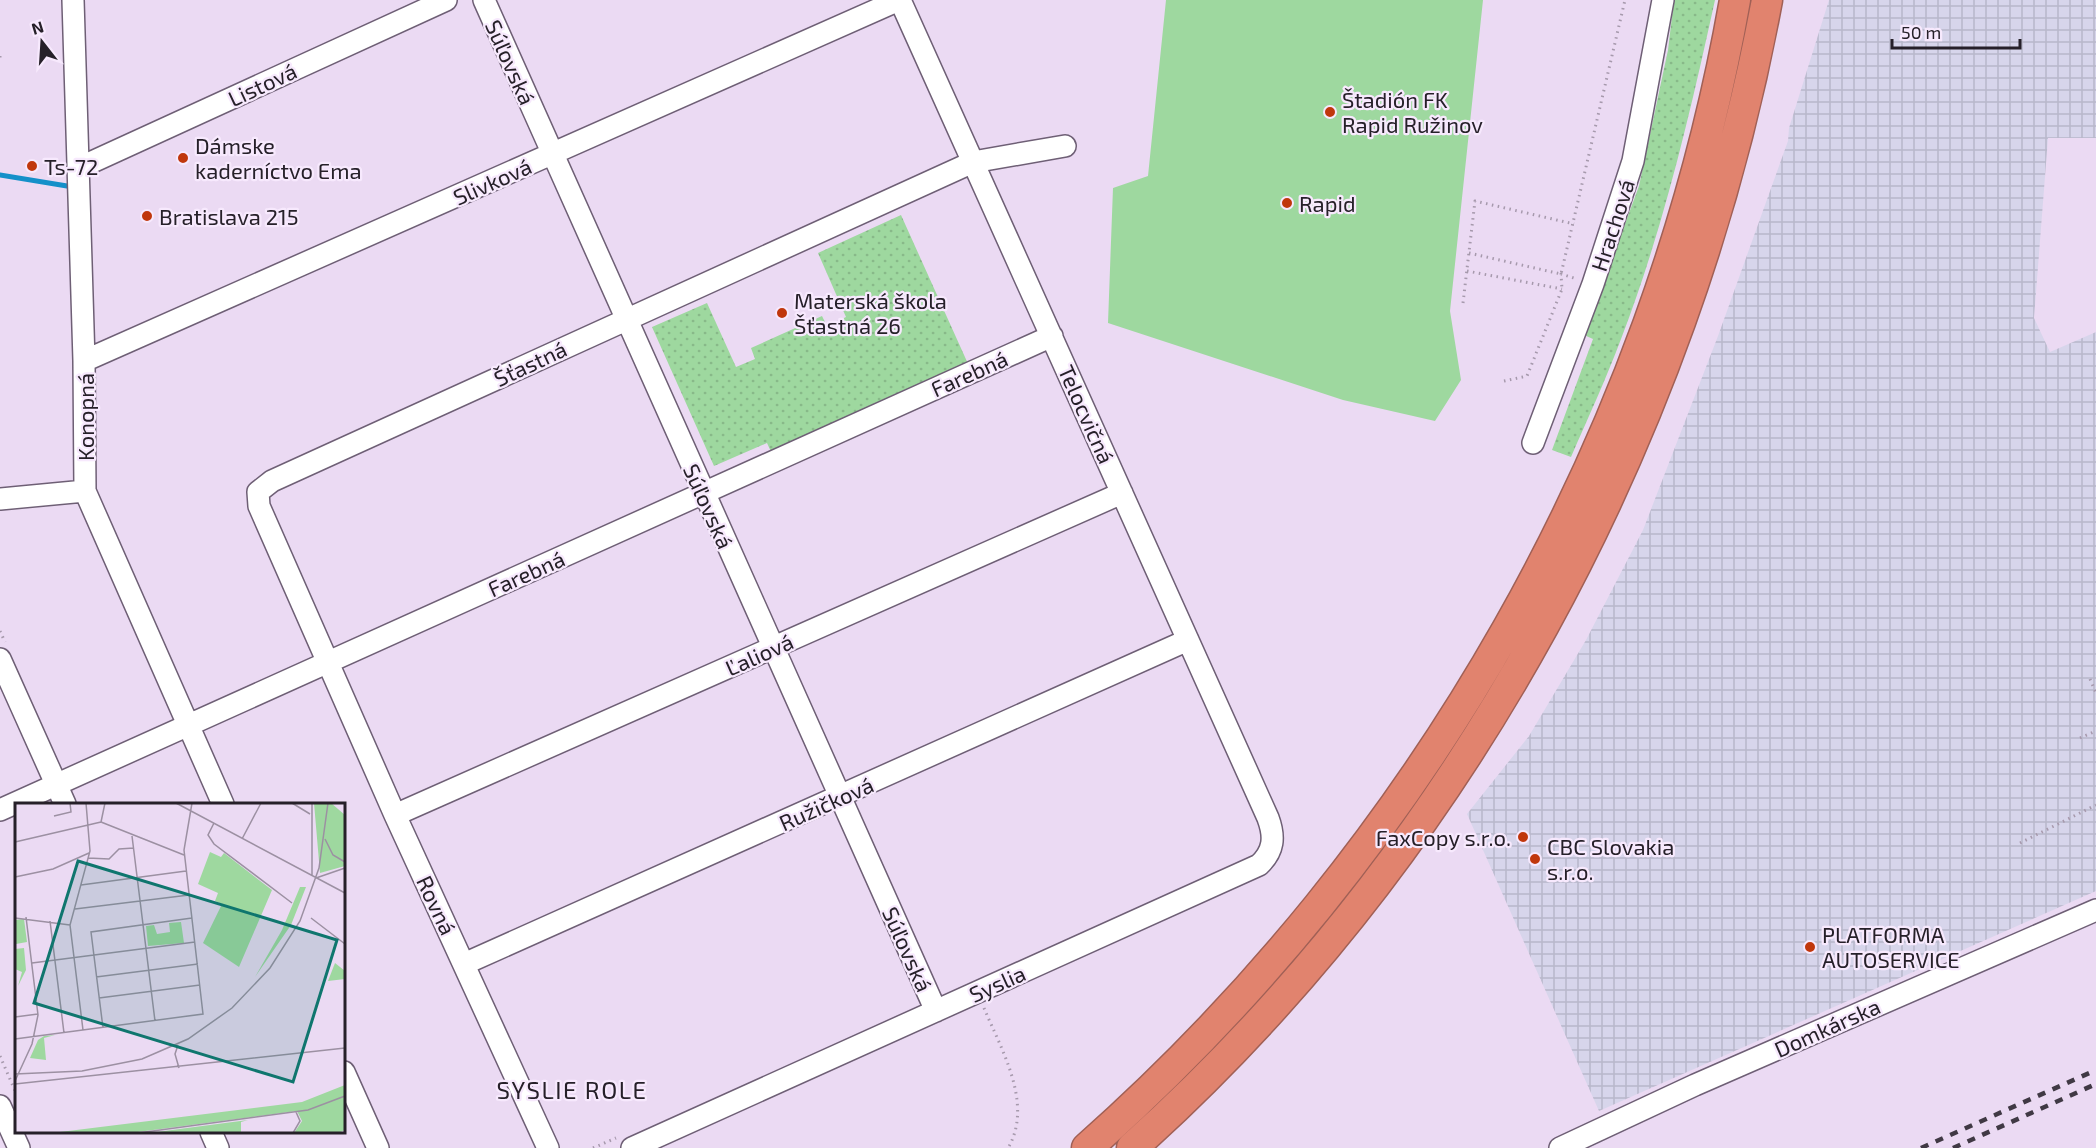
<svg xmlns="http://www.w3.org/2000/svg" width="2096" height="1148" font-family="'Exo 2',sans-serif">
<style>
.industrial{fill:url(#industrial-grid)}
.grass{fill:url(#grass-dots)}
.green{fill:#9ed89f}
.lines{fill:none;stroke-linecap:round;stroke-linejoin:round}
.stream{stroke:#1490c9;stroke-width:5}
.minor-casing{stroke:#6e5f75;stroke-width:24}
.highway-casing{stroke:#a06056;stroke-width:33}
.path{stroke:#a699ac;stroke-width:3;stroke-dasharray:1.5 4.5;stroke-linecap:butt}
.minor{stroke:#fff;stroke-width:21}
.highway{stroke:#e1836e;stroke-width:30}
.rail{stroke:#403944;stroke-width:4.5;stroke-dasharray:8 8;stroke-linecap:butt}
.poi-dot{fill:#c0370c;stroke:#f7e9fd;stroke-width:2}
.labels{text-anchor:middle;dominant-baseline:central;stroke-width:4.5;stroke-linejoin:round;paint-order:stroke}
.street-label{font-size:22px;fill:#262029;stroke:#f7e9fd}
.poi-label{font-size:22px;fill:#262029;stroke:#f7e9fd;text-anchor:start}
.neighbourhood-label{font-size:24px;letter-spacing:1.5px;fill:#262029;stroke:#f7e9fd}
.inset-road{fill:none;stroke:#9c90a2;stroke-width:1.5}
.view{fill:#0f766e;fill-opacity:0.15;stroke:#0f766e;stroke-width:3}
.inset-edge{fill:none;stroke:#262029;stroke-width:3}
</style>
<defs>
<pattern id="industrial-grid" width="8" height="8" patternUnits="userSpaceOnUse" patternTransform="scale(1.5)"><rect width="8" height="8" fill="#d7d5eb"/><path d="M0 4h8M4 0v8" fill="none" stroke="#b8b7ca"/></pattern>
<pattern id="grass-dots" width="8" height="8" patternUnits="userSpaceOnUse" patternTransform="scale(1.5)"><rect width="8" height="8" fill="#9ed89f"/><path d="M2 2h.1M6 6h.1" fill="none" stroke="#88b989" stroke-width="1.8" stroke-linecap="round"/></pattern>
</defs>
<rect width="100%" height="100%" fill="#ebdaf3"/>
<!-- industrial -->
<path class="industrial" d="M1829,0h267v138h-48l-14,180 16,34 46,-20v559l-497,220 -132,-297 62,-78 57,-96 57,-110 75,-194 70,-195 1,-13z"/>
<!-- grass -->
<path class="grass" d="M1674,0h41c-25,114 -52,230 -94,339 -15,40 -33,79 -50,118l-19,-7 41,-111 -9,-4 55,-149 29,-136z
M901,215l68,151 -197,88 -5,-11 -53,23 -62,-139 55,-24 29,64 19,-8 -4,-11 71,-32 5,10 19,-9 -28,-64z"/>
<!-- green -->
<path class="green" d="M1166,0h317l-33,311 11,69 -26,41 -92,-21 -235,-77 5,-135 35,-12z"/>
<g class="lines">
<!-- stream -->
<path class="stream" d="M0,175l67,11"/>
<defs>
<path id="minor" d="M73,0l11,361 1,130 138,313
M484,0l452,1011
M79,168l367,-168
M84,361l815,-361
M1533,443l60,-159 40,-123 30,-161
M0,499l85,-8
M0,659l65,145
M0,810l1052,-474
M395,815l727,-322
M464,964l724,-324
M344,1072l34,76
M0,1106l19,42
M211,1132l7,16
M548,1148l-153,-333 -136,-309 -1,-14 14,-11 701,-319 92,-16
M632,1148l627,-283c15,-14 16,-28 9,-47l-368,-818
M1560,1148l135,-63 401,-175"/>
<path id="highway" d="M1087,1148c335,-296 571,-707 648,-1148
M1132,1148c331,-297 554,-712 635,-1148"/>
</defs>
<!-- minor casing -->
<use href="#minor" class="minor-casing"/>
<!-- highway casing -->
<use href="#highway" class="highway-casing"/>
<!-- path -->
<path class="path" d="M0,56v6
M1469,253l92,21 64,-274
M1467,271l95,18
M1463,303l12,-102 99,23
M1504,381l23,-5 35,-87 -1,-15 16,5
M0,631l5,11
M2090,679l6,14
M2080,738l16,-7
M2020,843l76,-38
M984,1008c17,41 50,96 24,140
M0,1056l16,37
M593,1148l23,-10"/>
<!-- minor -->
<use href="#minor" class="minor"/>
<!-- highway -->
<use href="#highway" class="highway"/>
<!-- rail -->
<path class="rail" d="M1921,1148l175,-78
M1953,1148l143,-64"/>
</g>
<!-- markers -->
<g class="poi-dot">
<circle cx="1330" cy="112" r="6"/>
<circle cx="183" cy="158" r="6"/>
<circle cx="32" cy="166" r="6"/>
<circle cx="1287" cy="203" r="6"/>
<circle cx="147" cy="216" r="6"/>
<circle cx="782" cy="313" r="6"/>
<circle cx="1523" cy="837" r="6"/>
<circle cx="1535" cy="859" r="6"/>
<circle cx="1810" cy="947" r="6"/>
</g>
<g class="labels">
<!-- street labels -->
<g class="street-label">
<text transform="translate(511 62) rotate(66)">Súľovská</text>
<text transform="translate(262 84) rotate(-25)">Listová</text>
<text transform="translate(492 181) rotate(-24)">Slivková</text>
<text transform="translate(1612 225) rotate(-72)">Hrachová</text>
<text transform="translate(530 363) rotate(-25)">Šťastná</text>
<text transform="translate(969 373) rotate(-24)">Farebná</text>
<text transform="translate(1087 414) rotate(66)">Telocvičná</text>
<text transform="translate(85 417) rotate(-90)">Konopná</text>
<text transform="translate(709 506) rotate(66)">Súľovská</text>
<text transform="translate(526 573) rotate(-24)">Farebná</text>
<text transform="translate(759 654) rotate(-24)">Ľaliová</text>
<text transform="translate(826 803) rotate(-24)">Ružičková</text>
<text transform="translate(437 905) rotate(65)">Rovná</text>
<text transform="translate(908 949) rotate(66)">Súľovská</text>
<text transform="translate(997 983) rotate(-24)">Syslia</text>
<text transform="translate(1827 1027) rotate(-24)">Domkárska</text>
</g>
<!-- poi labels -->
<g class="poi-label">
<text x="1342" y="99">Štadión FK<tspan x="1342" dy="25">Rapid Ružinov</tspan></text>
<text x="195" y="145">Dámske<tspan x="195" dy="25">kaderníctvo Ema</tspan></text>
<text x="44" y="166">Ts-72</text>
<text x="1299" y="203">Rapid</text>
<text x="159" y="216">Bratislava 215</text>
<text x="794" y="300">Materská škola<tspan x="794" dy="25">Šťastná 26</tspan></text>
<text x="1511" y="837" text-anchor="end">FaxCopy s.r.o.</text>
<text x="1547" y="846">CBC Slovakia<tspan x="1547" dy="25">s.r.o.</tspan></text>
<text x="1822" y="934">PLATFORMA<tspan x="1822" dy="25">AUTOSERVICE</tspan></text>
</g>
<!-- neighbourhood labels -->
<g class="neighbourhood-label">
<text x="572" y="1089">SYSLIE ROLE</text>
</g>
</g>
<!-- overview -->
<g transform="translate(15 803)">
<rect width="330" height="330" fill="#ebdaf3"/>
<path d="M299,0h17l14,12v51l-25,7zM285,84h6l-15,38 -36,52 27,-47zM166,119l3,21 -36,3 -2,-20 8,-1 3,9 13,-2 -1,-9zM40,232l-11,3 2,22 -16,-2 8,-18 6,-4z" fill="#9ed89f"/>
<path d="M320,160l10,8v8l-17,2z" fill="#9ed89f"/>
<path d="M195,49l11,5 3,-4 48,37 -33,77 -36,-24 19,-39 -7,-3 3,-8 -20,-9zM9,116l3,23 -11,2 -1,-24zM9,145l2,22 -8,16 4,-14 -7,-3v-20zM330,282v45l-7,3h-44l8,-12 -5,-10 -167,22h-78l250,-31zM233,317l-7,2v11h-92z" fill="#9ed89f"/>
<path class="inset-road" d="M161,0l169,90M277,0l18,11M297,0v73M39,13l17,-4 -1,-9M86,19l83,33M86,19l4,-19M199,20l-6,12 6,9 78,59M117,33l23,185M227,36l19,-36M310,36l8,16 12,7M0,39l86,-20M73,55l21,1 10,-10 15,-1M0,74l38,-8 36,-16M301,75l29,-10M66,82l105,-14M60,106l114,-14M0,115l55,7M296,115l34,26M35,118l14,112M17,160l163,-21M81,174l102,-13M84,195l101,-13M0,214l23,-3M88,225l-12,-96 101,-14M68,227l-13,-105 20,-74 -4,-48M0,236l188,-25 -19,-164 8,-47M163,242l-3,9 4,14M0,271l67,-3 60,-12 46,-20 44,-31 38,-40 30,-47 19,-53 9,-65M0,278l17,-37 6,-29 -12,-98M0,281l330,-36M123,330l170,-23 37,-14M278,330l7,-12 -4,-9"/>
<path class="view" d="M63,58l259,79 -44,142 -259,-79z"/>
<rect width="330" height="330" class="inset-edge"/>
</g>
<!-- north arrow -->
<g transform="translate(42 42) rotate(343)" stroke="#f7e9fd" stroke-width="4.5" paint-order="stroke">
<path d="M0-4.5L10 22L0 15L-10 22Z" fill="#262029"/>
<text y="-9" font-size="16" font-weight="bold" text-anchor="middle" fill="#262029">N</text>
</g>
<!-- scale -->
<path d="M1892 39v9h128v-9" fill="none" stroke="#262029" stroke-width="3"/>
<text x="1901" y="39" font-size="18" fill="#262029" stroke="#f7e9fd" stroke-width="4.5" paint-order="stroke">50 m</text>
</svg>
